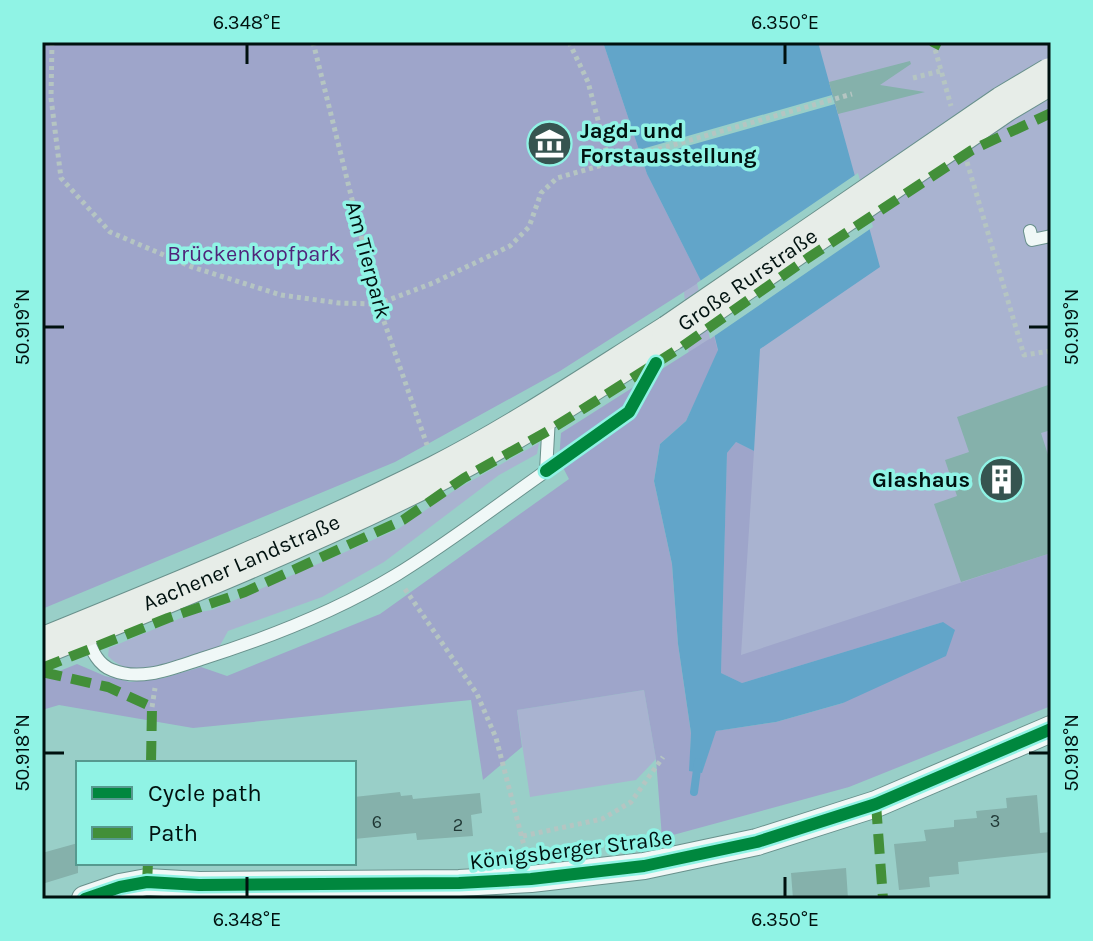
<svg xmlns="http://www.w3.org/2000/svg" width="1093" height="941" font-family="Karla,sans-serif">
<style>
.green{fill:#a9b3d0}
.forest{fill:#9ea5ca}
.water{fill:#62a5c9}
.pier{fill:#99cfc8}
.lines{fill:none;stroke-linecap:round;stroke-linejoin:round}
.stream{stroke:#62a5c9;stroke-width:8}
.building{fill:#85b1ab}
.lane-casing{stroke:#69918c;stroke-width:14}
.street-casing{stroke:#69918c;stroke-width:28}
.secondary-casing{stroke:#69918c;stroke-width:38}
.path{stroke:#b5c5c2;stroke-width:5;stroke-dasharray:4 4;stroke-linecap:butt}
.lane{stroke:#f0f8f7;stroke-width:12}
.street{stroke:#f0f8f7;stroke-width:26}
.secondary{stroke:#e7ede8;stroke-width:36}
.secondary-bridge-casing{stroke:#69918c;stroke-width:38;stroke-linecap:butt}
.secondary-bridge{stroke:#e7ede8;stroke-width:36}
.quiet{stroke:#428f39;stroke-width:10;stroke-dasharray:20 10;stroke-linecap:butt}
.cycleway-casing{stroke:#90f3e5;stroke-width:17}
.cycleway{stroke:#00873e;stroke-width:12}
.ticks{fill:none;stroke:#00110f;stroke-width:3}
.labels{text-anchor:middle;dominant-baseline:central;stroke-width:7;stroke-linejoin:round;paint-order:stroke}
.number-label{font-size:18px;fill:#213936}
.poi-label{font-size:22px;font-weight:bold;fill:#00110f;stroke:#90f3e5;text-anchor:start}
.park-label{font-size:22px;fill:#50247a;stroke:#90f3e5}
.street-label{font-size:22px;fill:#00110f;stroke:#90f3e5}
.neatline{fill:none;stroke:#00110f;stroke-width:3}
.ticks-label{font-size:20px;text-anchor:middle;fill:#00110f}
</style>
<rect width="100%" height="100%" fill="#99cfc8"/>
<!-- green -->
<path class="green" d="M42,42h1009v544l-337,114 -32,-437z
M539,443l-2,11 -38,21 -115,87 -62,35 -94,34 -10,18c-31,9 -84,36 -110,7l1,-8 84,-35 19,-3 186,-81 57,-39z
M644,690l12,69 -20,21 -106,17 -13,-87z"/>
<!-- forest -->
<path class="forest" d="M42,42h561l44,132 54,107 -141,90 -165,91 -353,147z
M714,336l4,15 -8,19 -24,51 -26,23 -6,37 18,83 6,80 13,89 -1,38 12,1 13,-41 61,-9 67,-19 100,-81 -201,61 -21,-10 6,-220 9,-11 18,9 -13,204 310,-102v153l-202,81 -187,51 -6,-79 -12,-69 -127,20 5,37 -39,33 -12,-80 -278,28 -134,-23 -17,5v-32l35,-14 28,12 25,6 34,-4 37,-11 26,9 153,-62 189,-135 -10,-19 2,-27z"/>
<!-- water -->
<path class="water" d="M603,42h215l62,225 -120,82 -6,102 -18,-9 -9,11 -6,220 21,10 201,-61 12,8 -9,26 -103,47 -67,19 -60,9 -14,42 -13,-2 2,-38 -13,-89 -6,-80 -18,-83 6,-37 26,-23 32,-71 -17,-69 -54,-107z"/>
<!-- pier -->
<path class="pier" d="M832,95l3,9 -197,56 -3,-9z
M858,173l15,54 -163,112 -13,-56z"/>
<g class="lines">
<!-- stream -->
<path class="stream" d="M694,792l4,-30"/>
</g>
<!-- building -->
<path class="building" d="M910,61l1,3 -31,21 45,7 -87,22 -9,-32z
M1051,384v46l-10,3 10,31v89l-90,29 -27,-78 23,-8 -12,-36 24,-8 -12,-35z
M400,792l1,4 11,-1 1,4 67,-6 2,20 -11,2 2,21 -56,4 -1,-7 -62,6v-42z
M1037,795l3,38 11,-1v20l-93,10 1,12 -30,3 1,10 -31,3 -5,-46 32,-3 -2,-11 30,-3v-7l23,-2 -1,-7 31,-3 -1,-10z
M78,843v30l-36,11v-31z
M846,868l2,31h-55l-2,-26z"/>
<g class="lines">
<defs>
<path id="lane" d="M1030,231l2,9 19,-4
M85,633c6,14 11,31 27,37 29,12 61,-2 89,-11 67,-21 134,-47 195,-84 51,-31 100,-69 150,-104l3,-54"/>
<path id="street" d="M85,899l35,-12 27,-5 52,3 260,-2 72,-4 113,-13 113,-24 119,-38 175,-75"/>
<g id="secondary">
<path id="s1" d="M42,646c133,-54 266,-108 394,-172 81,-41 156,-92 234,-141"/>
</g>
</defs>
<!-- lane casing -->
<use href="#lane" class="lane-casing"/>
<!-- street casing -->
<use href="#street" class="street-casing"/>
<!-- secondary casing -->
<use href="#secondary" class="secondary-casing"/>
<!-- path -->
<path class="path" d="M52,42l-1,56 10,80 49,54 82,35 89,28 58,8 39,1 55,-21 77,-37 19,-19 12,-34 16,-15 295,-84
M313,42l65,262 49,141
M569,42l19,40 21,80
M933,42l18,64
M913,78l27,-7
M967,162l57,193 27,-4
M405,589l72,105 19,44 31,119
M152,707l3,-19
M523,836l79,-17 29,-17 32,-45"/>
<!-- lane -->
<use href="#lane" class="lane"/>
<!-- street -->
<use href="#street" class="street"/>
<!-- secondary -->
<use href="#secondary" class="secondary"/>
<defs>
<g id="secondary-bridge">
<path id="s2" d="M670,333l334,-229 47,-28"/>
</g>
</defs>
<!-- secondary-bridge casing -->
<use href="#secondary-bridge" class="secondary-bridge-casing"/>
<!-- secondary-bridge -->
<use href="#secondary-bridge" class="secondary-bridge"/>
<!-- quiet -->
<path class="quiet" d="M934,48l3,-6
M42,668l126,-50 77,-26 158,-72 61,-42 84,-47 132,-83 128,-90 164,-108 79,-37
M42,672l66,15 44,20 -1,56
M876,804l7,95
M147,882l1,-19"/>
<defs>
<path id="cycleway" d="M546,471l83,-59 27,-49
M85,899l35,-12 27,-5 52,3 260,-2 72,-4 113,-13 113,-24 119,-38 175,-75"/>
</defs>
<!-- cycleway casing -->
<use href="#cycleway" class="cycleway-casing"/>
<!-- cycleway -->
<use href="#cycleway" class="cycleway"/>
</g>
<!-- ticks -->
<path class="ticks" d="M247,44v20M785,44v20M44,327h20M1029,327h20M44,753h20M1029,753h20M247,877v20M785,877v20"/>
<!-- icons -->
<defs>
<symbol id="museum-disc" viewBox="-11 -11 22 22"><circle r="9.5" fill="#365450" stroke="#90f3e5"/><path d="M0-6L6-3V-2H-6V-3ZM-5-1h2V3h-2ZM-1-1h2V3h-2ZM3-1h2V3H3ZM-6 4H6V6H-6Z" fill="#fff"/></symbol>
<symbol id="building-disc" viewBox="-11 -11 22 22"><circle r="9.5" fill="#365450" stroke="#90f3e5"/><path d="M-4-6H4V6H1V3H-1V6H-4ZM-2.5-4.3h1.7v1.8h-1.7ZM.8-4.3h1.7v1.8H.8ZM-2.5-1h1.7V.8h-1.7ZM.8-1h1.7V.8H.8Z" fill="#fff"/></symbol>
</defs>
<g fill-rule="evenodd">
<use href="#museum-disc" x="524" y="118" width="51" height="51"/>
<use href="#building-disc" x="976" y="454" width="51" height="51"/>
</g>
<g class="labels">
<!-- number labels -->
<g class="number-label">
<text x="995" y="821">3</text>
<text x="377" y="822">6</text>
<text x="458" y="825">2</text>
</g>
<!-- poi labels -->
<g class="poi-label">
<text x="580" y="131">Jagd- und<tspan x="580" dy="25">Forstausstellung</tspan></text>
<text x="970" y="480" text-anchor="end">Glashaus</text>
</g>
<!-- park labels -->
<g class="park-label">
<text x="254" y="254">Brückenkopfpark</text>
</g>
<!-- street labels -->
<g class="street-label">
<text transform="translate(368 260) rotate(75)">Am Tierpark</text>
<text stroke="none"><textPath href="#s2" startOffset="94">Große Rurstraße</textPath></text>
<text stroke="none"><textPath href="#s1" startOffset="216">Aachener Landstraße</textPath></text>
<text transform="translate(571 850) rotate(-7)">Königsberger Straße</text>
</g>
</g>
<!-- border -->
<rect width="1093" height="941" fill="none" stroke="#90f3e5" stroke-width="88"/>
<!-- legend -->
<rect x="76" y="761" width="280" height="104" fill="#90f3e5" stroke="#56998f" stroke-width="2"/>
<rect x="92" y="787" width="40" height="12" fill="#00873e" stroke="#56998f" stroke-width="2"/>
<text x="148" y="801" font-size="24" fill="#00110f">Cycle path</text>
<rect x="92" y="827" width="40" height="12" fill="#428f39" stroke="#56998f" stroke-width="2"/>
<text x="148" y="841" font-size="24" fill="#00110f">Path</text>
<rect x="44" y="44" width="1005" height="853" class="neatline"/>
<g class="ticks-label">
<text x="247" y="29">6.348°E</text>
<text x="785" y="29">6.350°E</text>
<text transform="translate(22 327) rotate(-90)" y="7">50.919°N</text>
<text transform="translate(1071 327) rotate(-90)" y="7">50.919°N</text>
<text transform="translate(22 753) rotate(-90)" y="7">50.918°N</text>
<text transform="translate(1071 753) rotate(-90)" y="7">50.918°N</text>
<text x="247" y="926">6.348°E</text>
<text x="785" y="926">6.350°E</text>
</g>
</svg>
